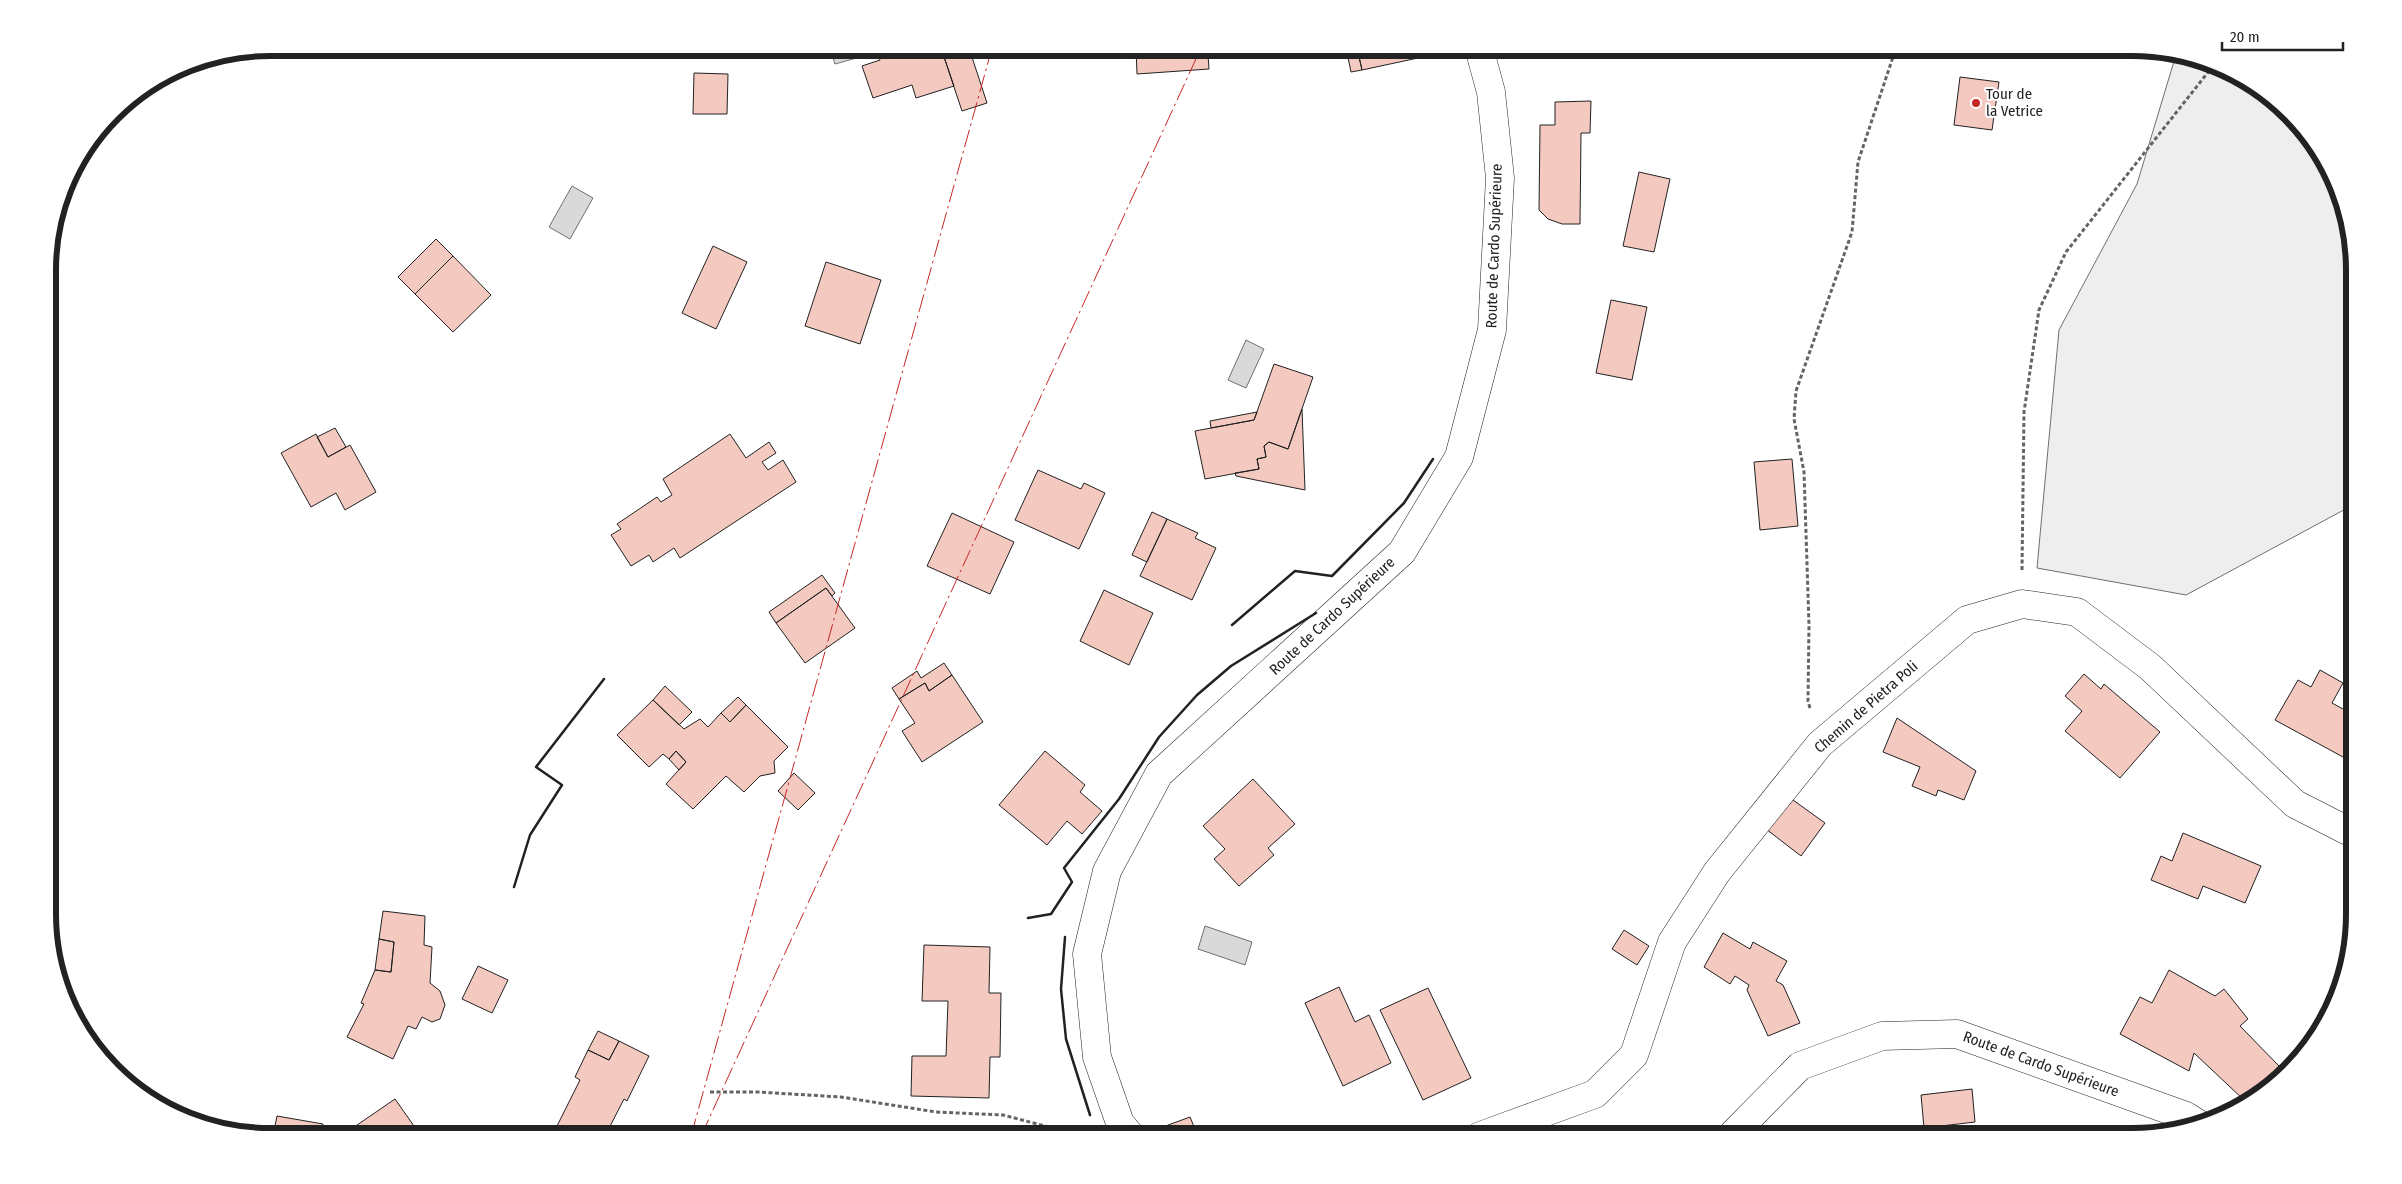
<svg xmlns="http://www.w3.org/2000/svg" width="2402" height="1184" font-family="'Fira Sans Condensed',sans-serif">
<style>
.green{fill:#eee;stroke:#6f6f6f}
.water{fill:#d9d9d9;stroke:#6f6f6f}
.building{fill:#f3c9c0;stroke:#222}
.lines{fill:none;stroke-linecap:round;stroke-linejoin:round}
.minor-casing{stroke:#222;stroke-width:29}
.tertiary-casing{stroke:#222;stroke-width:29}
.path{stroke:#646464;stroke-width:3;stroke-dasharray:4 2.5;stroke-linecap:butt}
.minor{stroke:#fff;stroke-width:28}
.tertiary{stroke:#fff;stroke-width:28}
.wall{stroke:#222;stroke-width:2.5}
.power{stroke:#c62828;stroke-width:1;stroke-dasharray:18 4 2.5 4;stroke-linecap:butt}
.poi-dot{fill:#c62828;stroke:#fff;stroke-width:2}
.labels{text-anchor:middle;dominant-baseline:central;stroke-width:4;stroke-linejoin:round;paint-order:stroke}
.poi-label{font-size:15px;fill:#222;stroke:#fff;text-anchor:start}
.street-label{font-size:15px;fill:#222;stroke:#fff}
.rim{fill:none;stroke:#222;stroke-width:6}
</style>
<rect width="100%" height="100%" fill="#fff"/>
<!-- green -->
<path class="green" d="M2175,58l55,12 79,65 29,50 15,57v263l-167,90 -149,-27 22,-238 78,-146z"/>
<!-- water -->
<path class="water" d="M830,48h27l3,9 -25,7z
M572,186l21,12 -23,41 -21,-12z
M1246,340l18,9 -18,39 -18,-8z
M1205,926l47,16 -7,23 -47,-16z"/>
<!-- building -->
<path class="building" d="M875,48h66l13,38 -38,12 -4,-13 -39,13 -11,-32 18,-6z
M941,48h28l18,55 -25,8z
M1136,48h9v10l63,-3 1,14 -72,5z
M1145,48h62l1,7 -63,3z
M1346,48h11l5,22 -11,2z
M1357,48h58l3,10 -56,12z
M1604,48h27v5l-27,2z
M1631,48h48l1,2 -49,3z
M694,73l34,1 -1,40h-34z
M1960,77l39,5 -7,48 -38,-5z
M1591,101l-1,32h-9l-1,91h-18l-14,-5 -9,-9 1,-85h15v-23z
M1639,172l31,7 -16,73 -31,-6z
M436,239l17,17 -38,38 -17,-17z
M713,246l34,16 -31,67 -34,-16z
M453,256l38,39 -38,37 -38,-38z
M826,262l55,18 -21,64 -55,-18z
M1611,300l36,7 -15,73 -36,-7z
M1274,364l39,13 -25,72 -19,-7 -5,4 2,11 -9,2 2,10 -54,10 -10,-48 59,-11z
M1302,409l3,81 -69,-14 -1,-3 24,-4 -2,-10 9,-2 -2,-11 5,-4 19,7z
M1257,412l-3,8 -43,8 -1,-7z
M335,428l11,19 -18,10 -11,-20z
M316,434l12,23 22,-12 26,47 -31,18 -9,-17 -25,14 -30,-54z
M730,434l16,24 23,-16 7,11 -14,9 6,8 15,-10 13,22 -116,76 -6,-10 -21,14 -4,-7 -18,11 -20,-31 10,-6 -4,-5 40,-27 4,5 11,-7 -9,-16z
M1792,459l6,67 -38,4 -6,-68z
M1038,470l43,19 3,-6 21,10 -26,56 -64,-29z
M1152,512l15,7 -20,43 -15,-7z
M952,513l62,29 -24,52 -63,-28z
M1167,519l31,14 -3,5 21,10 -24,52 -52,-24z
M822,575l13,18 -3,3 -6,-8 -50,35 -7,-11z
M826,588l29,40 -50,35 -29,-40z
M1104,590l49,23 -24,52 -49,-24z
M944,663l8,12 -23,16 -4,-8 -26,16 -7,-11 25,-17 4,7z
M2320,670l23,13 -11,20 22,12v48l-79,-43 23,-40 13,7z
M2084,674l17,15 3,-5 56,48 -40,46 -55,-47 17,-20 -17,-15z
M952,675l31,47 -61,40 -20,-31 13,-8 -16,-24 26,-16 4,8z
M665,686l27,26 -13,13 -26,-25z
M738,697l8,8 -16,17 -9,-9z
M653,700l31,29 16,-10 8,8 13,-14 9,9 16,-17 42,42 -14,14 1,12 -15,3 -16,16 -18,-16 -33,33 -27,-25 20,-22 -10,-11 -7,8 -6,-5 -14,13 -32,-32z
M1897,718l79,53 -12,29 -26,-10 -2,6 -24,-10 8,-19 -37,-15z
M676,751l10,11 -7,8 -10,-11z
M1045,751l40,34 -5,7 22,19 -20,23 -15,-13 -20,24 -48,-40z
M794,773l21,20 -17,17 -20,-19z
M1253,779l42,45 -27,24 6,7 -35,31 -25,-27 11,-10 -22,-23z
M1793,800l32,23 -24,33 -35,-27z
M2183,833l78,33 -16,37 -42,-17 -5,13 -47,-19 10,-24 11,5z
M383,911l42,5 -1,29 8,2 -2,36 10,8 5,14 -5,14 -8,3 -10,-5 -6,12 -8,-3 -15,33 -46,-22 17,-33 -3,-1 14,-33 16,2 3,-30 -15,-3z
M1624,930l25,16 -12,19 -25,-16z
M1723,933l27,16 3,-7 34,19 -11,20 7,4 17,38 -32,13 -21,-46 2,-5 -14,-9 -5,8 -26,-17z
M379,939l15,3 -3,30 -16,-2z
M924,945l66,2 -1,46h12l-1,64h-10l-1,41 -78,-2 1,-40h34l2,-55h-26z
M478,966l30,14 -16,33 -30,-14z
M2169,970l46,26 9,-7 24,30 -8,7 39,40 -34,35 -51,-48 -5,18 -69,-37 20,-37 12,6z
M1339,987l16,35 14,-7 22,48 -48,23 -38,-83z
M1428,988l43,90 -48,22 -43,-90z
M598,1031l21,10 -10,19 -21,-10z
M619,1041l30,15 -22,45 -3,-2 -19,37h-53l28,-56 -5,-3 13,-27 21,10z
M1972,1089l3,33 -51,6 -3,-33z
M395,1099l26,37h-80z
M277,1116l46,8 -2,12h-48z
M1190,1117l8,19h-33l-5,-8z"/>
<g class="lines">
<defs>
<path id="minor" d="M1480,1136l115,-42 39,-39 38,-113 45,-70 103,-128 147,-124 55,-16 55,8 73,55 145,137 59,30"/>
<path id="tertiary" d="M1131,1136l-11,-13 -23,-66 -10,-103 20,-83 52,-97 243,-222 57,-95 33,-127 8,-152 -9,-86 -12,-44
M1731,1136l69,-70 82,-30 75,-2 229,82 14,9"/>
</defs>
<!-- minor casing -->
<use href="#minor" class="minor-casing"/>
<!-- tertiary casing -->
<use href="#tertiary" class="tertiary-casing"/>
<!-- path -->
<path class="path" d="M2022,570l2,-158 15,-102 27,-58 147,-186
M1810,708l-2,-7 1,-76 -5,-153 -10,-53 2,-28 56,-159 6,-70 38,-114
M710,1092h48l83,5 95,15 67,3 61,16 21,-3"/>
<!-- minor -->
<use href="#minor" class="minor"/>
<!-- tertiary -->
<use href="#tertiary" class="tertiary"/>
<!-- wall -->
<path class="wall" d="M1232,625l63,-54 37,5 72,-73 29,-44
M514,887l16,-52 32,-50 -26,-18 68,-88
M1028,918l23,-4 21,-32 -8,-14 55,-69 40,-62 38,-42 34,-29 85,-53
M1065,937l-4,52 5,50 24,76"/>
<!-- power -->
<path class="power" d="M691,1136l301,-1088
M701,1136l500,-1088"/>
</g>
<!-- markers -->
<circle class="poi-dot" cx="1976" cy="103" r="5"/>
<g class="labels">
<!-- poi labels -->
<g class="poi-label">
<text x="1986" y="94">Tour de<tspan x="1986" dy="17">la Vetrice</tspan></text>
</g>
<!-- street labels -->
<g class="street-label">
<text transform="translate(1494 246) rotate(-88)">Route de Cardo Supérieure</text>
<text transform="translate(1332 616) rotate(-43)">Route de Cardo Supérieure</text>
<text transform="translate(1866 707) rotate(-41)">Chemin de Pietra Poli</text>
<text transform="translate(2041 1064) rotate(20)">Route de Cardo Supérieure</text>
</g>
</g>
<!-- crop -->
<path d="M0 0H2402V1184H0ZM270 56H2132A214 214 0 0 1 2346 270V914A214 214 0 0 1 2132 1128H270A214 214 0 0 1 56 914V270A214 214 0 0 1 270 56Z" fill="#fff" fill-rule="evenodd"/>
<path class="rim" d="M270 56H2132A214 214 0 0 1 2346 270V914A214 214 0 0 1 2132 1128H270A214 214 0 0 1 56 914V270A214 214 0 0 1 270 56Z"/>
<!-- scale -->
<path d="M2222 42v8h121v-8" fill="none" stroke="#222222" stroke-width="2.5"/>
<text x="2230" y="42" font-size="15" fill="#222222" stroke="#ffffff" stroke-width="4" paint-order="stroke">20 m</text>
</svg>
